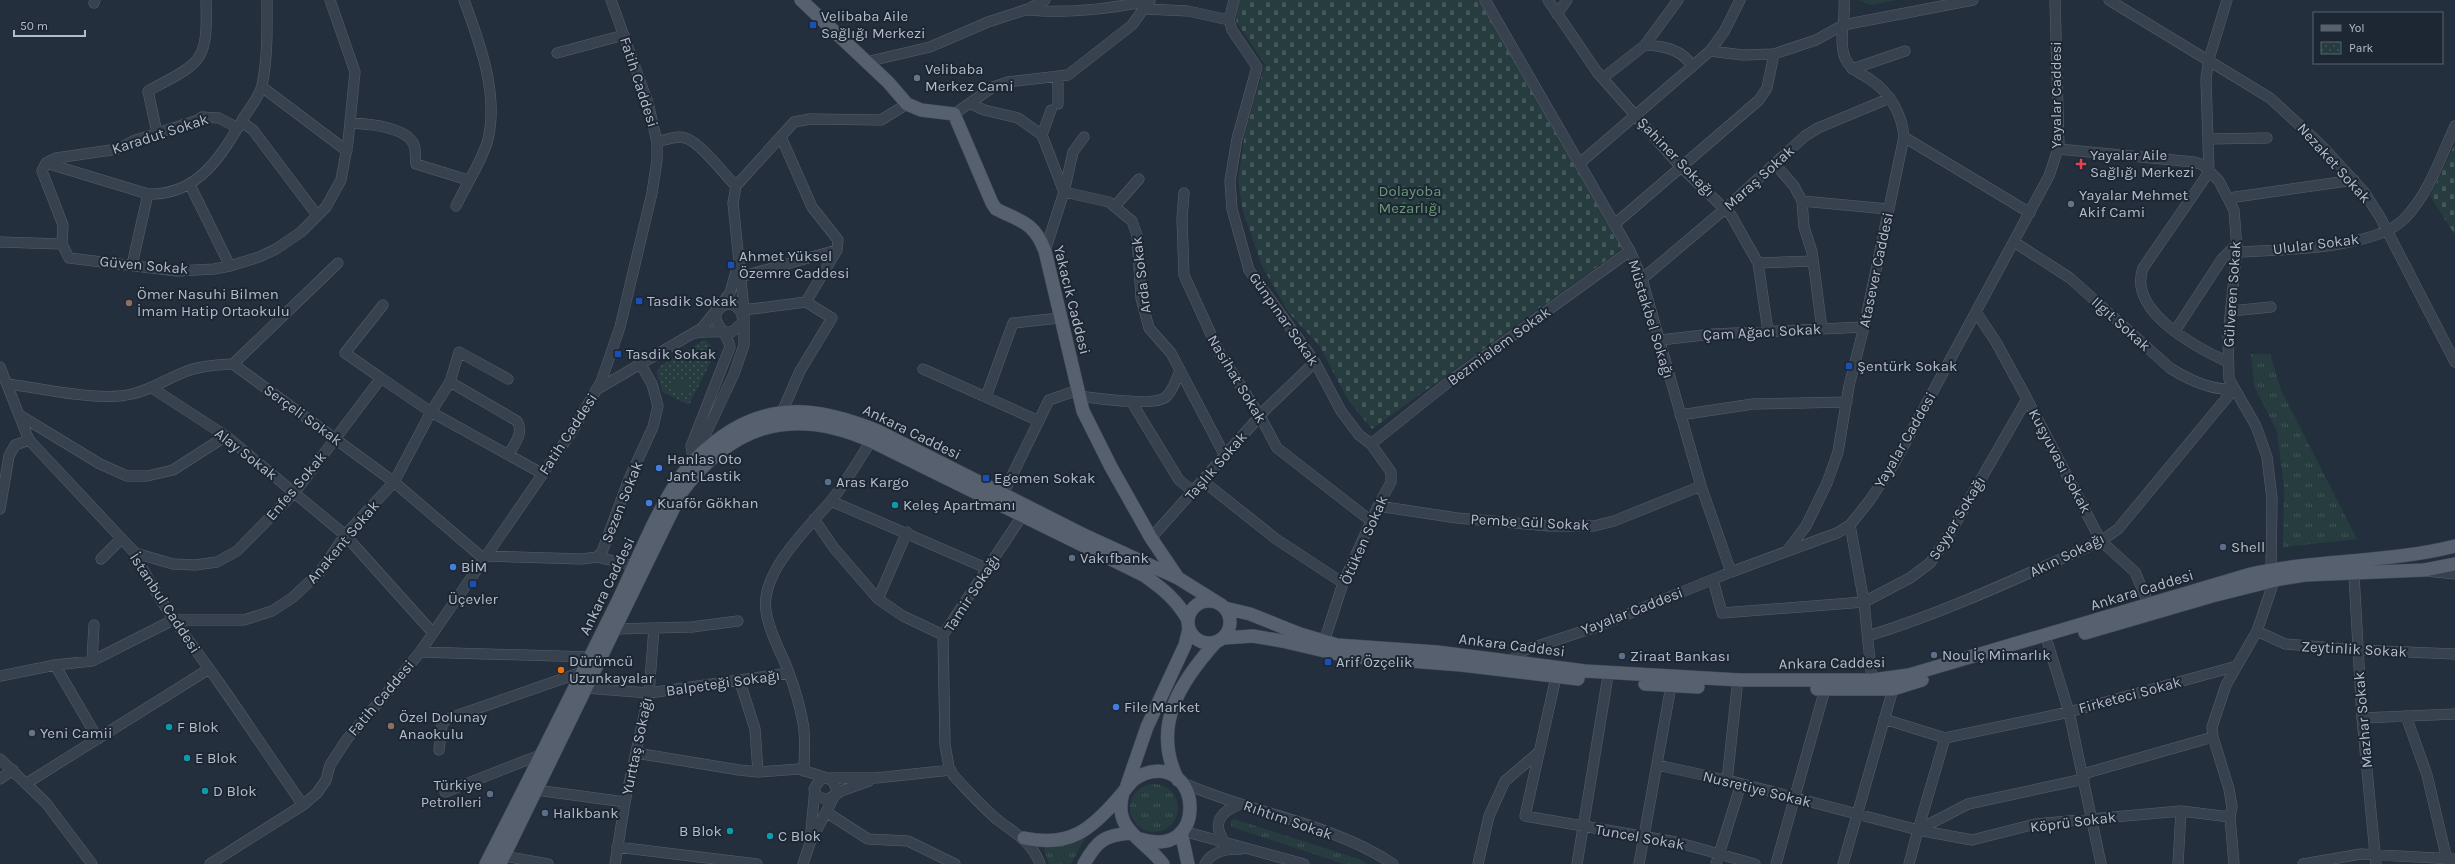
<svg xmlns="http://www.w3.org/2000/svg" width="2455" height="864" font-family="Karla,sans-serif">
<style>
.grass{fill:url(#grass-tufts)}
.cemetery{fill:url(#cemetery-stones)}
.park{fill:url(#park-dots)}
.pitch{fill:#263c3f}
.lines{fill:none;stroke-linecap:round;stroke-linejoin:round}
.minor-casing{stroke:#565f6c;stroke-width:11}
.major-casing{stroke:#414a57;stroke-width:14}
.minor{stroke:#38414e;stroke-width:10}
.major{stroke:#56606e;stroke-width:13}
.transit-dot{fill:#1a4fb4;stroke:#1d2633;stroke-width:1.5}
.worship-dot{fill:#6b7280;stroke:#1d2633;stroke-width:1.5}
.health-dot{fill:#e0444e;stroke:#1d2633;stroke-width:1.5}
.education-dot{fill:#8d6e63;stroke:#1d2633;stroke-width:1.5}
.shop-dot{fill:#3f7fe0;stroke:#1d2633;stroke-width:1.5}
.service-dot{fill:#5c6f8a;stroke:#1d2633;stroke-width:1.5}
.culture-dot{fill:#0f9aa8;stroke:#1d2633;stroke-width:1.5}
.food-dot{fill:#e8710a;stroke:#1d2633;stroke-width:1.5}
.labels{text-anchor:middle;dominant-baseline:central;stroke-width:4;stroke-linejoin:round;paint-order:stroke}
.poi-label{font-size:15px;fill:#b4bcc9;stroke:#1d2633;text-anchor:start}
.street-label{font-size:15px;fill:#b4bcc9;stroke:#1d2633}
.park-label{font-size:15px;fill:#6b9a76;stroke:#1d2633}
</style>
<defs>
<pattern id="grass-tufts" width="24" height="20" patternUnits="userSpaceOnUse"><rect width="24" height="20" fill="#263c3f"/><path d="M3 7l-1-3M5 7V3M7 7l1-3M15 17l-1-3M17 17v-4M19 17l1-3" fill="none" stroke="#435659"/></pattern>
<pattern id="cemetery-stones" width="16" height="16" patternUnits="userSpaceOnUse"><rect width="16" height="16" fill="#263c3f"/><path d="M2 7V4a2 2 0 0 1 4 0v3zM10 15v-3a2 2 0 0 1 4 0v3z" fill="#435659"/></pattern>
<pattern id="park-dots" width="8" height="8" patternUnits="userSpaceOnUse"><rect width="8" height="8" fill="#263c3f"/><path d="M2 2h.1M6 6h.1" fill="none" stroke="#435659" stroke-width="1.8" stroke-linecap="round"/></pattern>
</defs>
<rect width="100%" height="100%" fill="#242f3e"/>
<!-- grass -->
<path class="grass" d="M1859,0h37l-26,5z
M2251,354h19l11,36 76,149 -74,8 1,-59 -7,-57 -23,-45z
M1130 808a24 24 0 1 1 48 0a24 24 0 1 1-48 0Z
M1234,819l125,40 8,5h-23l-112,-37 -2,-5z
M1085,838l-14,26h-22l-6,-18h16z"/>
<!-- cemetery -->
<path class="cemetery" d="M1238,0h243l142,248 -251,181 -24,-29 -29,-55 -30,-32 -27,-47 -19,-54 -5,-31 7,-49 20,-67 -29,-44z
M2455,144v91l-25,-39z"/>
<!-- park -->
<path class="park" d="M705,340l8,8v9l-24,48 -26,-13 -6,-19 3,-7z"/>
<!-- pitch -->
<path class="pitch" d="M677,377l13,6 -5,11 -13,-6z"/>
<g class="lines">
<defs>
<path id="minor" d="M1234,0l-5,20 3,10 25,37 -20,72 -7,42 2,28 17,61 66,92 26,49 18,24 12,9 20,28v10l-13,24 -35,77 -19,59
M1485,0l145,251 12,28 59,207 30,86
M1548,0l49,72 83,94 51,49 27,48 10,68
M2109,0l161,98 50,46 44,48 16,25 75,145
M2227,0l-18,59 -3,20 3,93 -66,96c-16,43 54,80 85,94
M94,3l1,-3
M1145,9l43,2 41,9
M1030,10c40,4 81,-2 120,-9
M1557,14l10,-14
M1645,45c18,1 37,4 47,21
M1710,51l33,4 31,-1 42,-14 27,-15 130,-25
M557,53l67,-18
M866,62l64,-15 58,-25 40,-13 17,-9
M1852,69l53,-18
M1058,78v26
M1603,78l42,-33 33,-45
M262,87l85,64
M971,104l13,6 34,8 24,17 22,57 -19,59
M954,114l39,-27 15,-5 60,-7 64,-50 18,-25
M242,122l11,8 64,85
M350,123c16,1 57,3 64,22 2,5 1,13 2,19l52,16
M157,133l-9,-42c54,-29 60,-28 58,-91
M1042,135l9,-25
M1084,137l-11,15 -9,40 45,10 23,19 5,14 4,63 8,30 22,25 54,103
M1904,137l126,76
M2208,139l59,-1
M657,142c9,-2 19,-7 28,-4 15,4 39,36 51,48
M2058,149l136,13 9,3 16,16 15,29 3,39 -9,87 1,43 27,47 11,31 5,42 -1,70 3,12 -17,50 -31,54 -14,42 1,10 16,52 3,18 -2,10 4,47
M46,163l102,31c50,2 74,-39 96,-77 6,-9 16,-21 18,-32 6,-28 5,-57 5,-85
M1580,163l130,-112 14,-19 16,-32
M1775,164l19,22 8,15 2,26 8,25 10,77
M190,185l40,81
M1184,193l-2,26 2,56 35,77 41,64 17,32 94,73
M2229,198l125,-18
M1802,201l86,8
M456,206c10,-21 24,-42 31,-63 13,-46 -7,-100 -23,-143
M1115,206l24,-27
M1616,223l143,-123 8,-12 7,-34
M0,242l62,2 7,14 108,13 37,-2 16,-3 29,-9 17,-8 25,-17 25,-25 15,-27 7,-38 7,-70 -25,-72
M2014,242l56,36 100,90c19,12 41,23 64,21
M62,244l1,-19 -21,-54 4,-8 10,-5 62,-9 15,-8 65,-21 4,-3 17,1 19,10
M2237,252c42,-2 138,-3 167,-33 25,-25 37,-63 51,-93
M338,263l-105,101 161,118 90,77
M1758,263l55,-2
M132,265l16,-71
M740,277l97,-27 1,-10 -26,-33 -31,-70
M1642,279l84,-71 79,-72 13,-8 72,-30
M806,302l31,-52
M744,310l62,-8 26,16 -32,53 -18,41
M2231,311l40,-4
M1976,312l20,30 31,57 74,142 34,31 14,33
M2175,331l47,-72 15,-15
M695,333c13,-2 24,-1 37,-1l10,-9c3,-13 -12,-26 -23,-14 -11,12 9,23 11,38l-39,99 3,16 4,2
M1660,340l53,-6 151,-7
M0,367l29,73 106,113c22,48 55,88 85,131 28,40 55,81 83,121
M923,369l116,52
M381,378l50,34 112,62
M450,382l67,39c7,12 -2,22 -8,33
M7,384c36,4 91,18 125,10 18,-4 33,-14 50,-21 16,-7 34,-8 51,-9
M152,388l74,48 119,99 88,98
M596,390l106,-62 28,-35 7,-25
M1079,396c17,2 75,11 87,1 7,-7 11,-18 14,-27
M986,397l27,-74 46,-5
M1131,401l48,79 15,12
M1680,415l73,-11 94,-2
M21,416l79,48 27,12h20l26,-6 53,-34
M1371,444l80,-64 179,-129
M703,457l-2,-13 33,-70 10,-29v-35l-11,-107 3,-17 58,-64 16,-3 71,1 26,-16
M1203,481l73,58 67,44
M1003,494l46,-94 29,-10
M831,501l155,67
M1378,506l79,12 92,8h45l20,-5 87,-35
M0,509l9,-53 6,-11 14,-5
M1022,516l-79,119 2,110 4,22 4,8c15,16 29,32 46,46 17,13 33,21 41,43
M814,519l20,29 44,51 25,17 40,19
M1850,525l14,77 8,78
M1151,538l116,-130 48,-46
M1787,551l19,-25 21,-43 11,-31 11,-66 15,-59 40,-190c-2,-23 -14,-44 -33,-57 -10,-7 -21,-10 -26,-22 -7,-19 1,-38 -1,-58
M135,553l38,11 22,1 22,-3 20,-11 58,-59 86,-114 -36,-25 38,-48
M486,556l96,3 15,-2 5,-5 27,-73 24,-52 5,-21 -6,-22 -11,-19
M597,557l38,9
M101,559l20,-20
M2426,571l29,3
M2354,575l8,143 14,146
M1713,580l9,33 142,-11 46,-24 20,-15 16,-23 81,-141
M878,599l29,-67
M616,629l76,-2 46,-6
M2257,631l28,13 72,6 98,4
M1868,636c81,-25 156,-61 233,-95l17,-12 116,-140
M420,652l170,5
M92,661l2,-36
M55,665l43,74
M1508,667l11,-15 77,-25 135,-55 106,-39 13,-8 20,-25 25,-38 154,-286 10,-30 -4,-146
M0,676l55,-11 37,-4 81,-41h71l28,-9 20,-13 28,-26 25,-37 49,-53 37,-70 19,-30 9,-30 49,27
M1556,677l-31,139 151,26 79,22
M740,682l15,47 3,43
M586,688l63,5 140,-20
M2406,716l21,59 21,89
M2362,718l93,-4
M1884,719l61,19
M439,750l3,-25 5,-6 135,-47
M636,753l103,17 19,2 41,-3 28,9h49l75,-8
M0,759l46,44 46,61
M1657,765l78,17 183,48 27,-92 124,-26 -21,-68
M804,771c0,-15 2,-33 -1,-48 -3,-16 -8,-34 -14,-50 -7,-20 -20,-40 -23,-62 -6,-39 42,-83 64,-109 16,-19 28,-41 41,-61
M2083,774l130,-37
M0,779l13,-9
M1727,781l10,-93
M1181,782c68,31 149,40 212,82
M27,783l182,-114
M814,789l3,7 10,4 14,-9 28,-10
M536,790l89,12
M445,792l95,-37
M826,812l42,27 40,2 47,23
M1918,830l54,10 63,-16 146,-13 49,6
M1918,830l50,-26 116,-25
M1183,831l121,33
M1224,841c-13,-19 -2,-30 16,-37
M617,847l140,17
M504,856l44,8
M210,864l93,-59 14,-12 9,-13 4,-15 17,-26 44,-51 29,-36 153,-222 28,-48 19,-55 32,-134 5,-33v-18l-9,-39 -37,-103
M615,864l10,-62 24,-109 5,-65
M803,864l7,-21 27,-52 -4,-10 -6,-3 -6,1 -6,8 -5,56
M1205,864c8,-14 22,-15 36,-15
M1478,864l11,-48 16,-35 34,-29
M1577,864l30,-182
M1639,864l32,-178
M1716,864l25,-80
M1776,864l49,-175
M1843,864l50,-175
M1909,864l9,-34
M2101,864l-32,-152 168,-46
M2178,864l3,-53
M2303,864l58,-10 94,5"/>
<path id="major" d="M801,0l87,82 19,22 14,6 33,4 38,89 4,6c26,13 38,13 49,42l38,160 28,56 40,71 27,40
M1188 622a21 21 0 1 1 42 0a21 21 0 1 1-42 0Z
M1225,608l25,6 50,20 37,11 100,7 148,19 155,9h132l37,-5 342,-101c68,-15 137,-11 204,-28
M2085,633l127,-37 68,-17 25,-4 119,-5 31,-6
M1223,638l30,-2 29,5 64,15 115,9 117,14
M1645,684l53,3
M1817,689h76l29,-9
M1178,780c-27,-54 2,-98 38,-138
M1127,785l20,-58 38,-82 4,-16
M1123,793c-11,37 21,46 40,71
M1181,832l7,32
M1024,838c46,10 68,-9 96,-42 8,-9 12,-18 24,-22 58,-21 66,87 -4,65
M486,864c44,-86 87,-173 130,-259 21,-43 38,-90 65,-129 16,-22 44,-45 69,-55 43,-18 86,-7 128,10l206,104 94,43 40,25
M500,864l181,-371c51,-69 112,-87 190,-52l274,135c18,13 32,24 43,44
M1084,864c13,-23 20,-29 47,-31"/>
</defs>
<!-- minor casing -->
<use href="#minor" class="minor-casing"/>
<!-- major casing -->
<use href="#major" class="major-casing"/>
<!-- minor -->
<use href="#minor" class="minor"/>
<!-- major -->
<use href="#major" class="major"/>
</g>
<!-- markers -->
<g class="transit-dot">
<rect x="809" y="21" width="8" height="8" rx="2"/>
<rect x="727" y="261" width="8" height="8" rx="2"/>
<rect x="635" y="297" width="8" height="8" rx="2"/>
<rect x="614" y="350" width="8" height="8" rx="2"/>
<rect x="1845" y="362" width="8" height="8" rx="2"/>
<rect x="982" y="474" width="8" height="8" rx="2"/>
<rect x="469" y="580" width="8" height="8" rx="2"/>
<rect x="1324" y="658" width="8" height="8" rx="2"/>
</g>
<g class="worship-dot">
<circle cx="917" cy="78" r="4"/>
<circle cx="2071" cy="204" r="4"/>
<circle cx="32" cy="733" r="4"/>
</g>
<path class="health-dot" d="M2079 158h4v4h4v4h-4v4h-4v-4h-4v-4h4z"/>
<g class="education-dot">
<circle cx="129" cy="303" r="4"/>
<circle cx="391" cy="726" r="4"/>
</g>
<g class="shop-dot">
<circle cx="659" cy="468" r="4"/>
<circle cx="649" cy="503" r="4"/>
<circle cx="453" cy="567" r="4"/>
<circle cx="1116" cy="707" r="4"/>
</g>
<g class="service-dot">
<circle cx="828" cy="482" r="4"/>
<circle cx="2223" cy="547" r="4"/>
<circle cx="1072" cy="558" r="4"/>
<circle cx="1934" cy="655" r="4"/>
<circle cx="1622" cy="656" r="4"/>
<circle cx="490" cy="794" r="4"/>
<circle cx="545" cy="813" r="4"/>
</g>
<g class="culture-dot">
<circle cx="895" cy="505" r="4"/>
<circle cx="169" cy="727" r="4"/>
<circle cx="187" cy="758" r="4"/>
<circle cx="205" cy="791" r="4"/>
<circle cx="730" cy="831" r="4"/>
<circle cx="770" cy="836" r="4"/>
</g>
<circle class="food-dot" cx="561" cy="670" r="4"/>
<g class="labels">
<!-- poi labels -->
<g class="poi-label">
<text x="821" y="16">Velibaba Aile<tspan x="821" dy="17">Sağlığı Merkezi</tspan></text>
<text x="925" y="69">Velibaba<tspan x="925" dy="17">Merkez Cami</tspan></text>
<text x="2090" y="155">Yayalar Aile<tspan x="2090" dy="17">Sağlığı Merkezi</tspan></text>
<text x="2079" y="195">Yayalar Mehmet<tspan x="2079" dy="17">Akif Cami</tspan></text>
<text x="739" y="256">Ahmet Yüksel<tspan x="739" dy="17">Özemre Caddesi</tspan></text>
<text x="137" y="294">Ömer Nasuhi Bilmen<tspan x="137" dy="17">İmam Hatip Ortaokulu</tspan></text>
<text x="647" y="301">Tasdi̇k Sokak</text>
<text x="626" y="354">Tasdik Sokak</text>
<text x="1857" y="366">Şentürk Sokak</text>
<text x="667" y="459">Hanlas Oto<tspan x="667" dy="17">Jant Lastik</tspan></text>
<text x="994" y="478">Egemen Sokak</text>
<text x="836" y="482">Aras Kargo</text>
<text x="657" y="503">Kuaför Gökhan</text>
<text x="903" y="505">Keleş Apartmanı</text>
<text x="2231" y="547">Shell</text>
<text x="1080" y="558">Vakıfbank</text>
<text x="461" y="567">BİM</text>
<text x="473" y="599" text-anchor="middle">Üçevler</text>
<text x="1942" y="655">Nou İç Mimarlık</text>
<text x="1630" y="656">Ziraat Bankası</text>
<text x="569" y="661">Dürümcü<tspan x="569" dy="17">Uzunkayalar</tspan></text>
<text x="1336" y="662">Arif Özçelik</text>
<text x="1124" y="707">File Market</text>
<text x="399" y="717">Özel Dolunay<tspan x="399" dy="17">Anaokulu</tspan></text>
<text x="177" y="727">F Blok</text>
<text x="40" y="733">Yeni Camii</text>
<text x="195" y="758">E Blok</text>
<text x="482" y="785" text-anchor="end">Türkiye<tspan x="482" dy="17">Petrolleri</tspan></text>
<text x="213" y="791">D Blok</text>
<text x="553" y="813">Halkbank</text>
<text x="722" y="831" text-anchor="end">B Blok</text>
<text x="778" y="836">C Blok</text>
</g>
<!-- street labels -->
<g class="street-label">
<text transform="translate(639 82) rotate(72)">Fatih Caddesi</text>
<text transform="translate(2056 95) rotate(-90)">Yayalar Caddesi</text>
<text transform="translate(160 134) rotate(-18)">Karadut Sokak</text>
<text transform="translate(1676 157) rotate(46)">Şahiner Sokağı</text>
<text transform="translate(2334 163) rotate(48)">Nezaket Sokak</text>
<text transform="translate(1759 178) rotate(-42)">Maraş Sokak</text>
<text transform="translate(2316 244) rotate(-7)">Ulular Sokak</text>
<text transform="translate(144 265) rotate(5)">Güven Sokak</text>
<text transform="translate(1876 270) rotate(-78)">Atasever Caddesi</text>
<text transform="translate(1141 275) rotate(-97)">Arda Sokak</text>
<text transform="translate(2232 294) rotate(-86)">Gülveren Sokak</text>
<text transform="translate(1072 300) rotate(76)">Yakacık Caddesi</text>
<text transform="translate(1284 319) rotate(55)">Günpınar Sokak</text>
<text transform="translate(1651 319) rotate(73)">Müstakbel Sokağı</text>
<text transform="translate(2121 324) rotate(42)">Ilgıt Sokak</text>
<text transform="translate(1762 332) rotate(-3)">Çam Ağacı Sokak</text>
<text transform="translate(1499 346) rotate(-36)">Bezmialem Sokak</text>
<text transform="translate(1237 379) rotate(59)">Nasihat Sokak</text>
<text transform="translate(303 415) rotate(36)">Serçeli Sokak</text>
<text transform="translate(912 432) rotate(26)">Ankara Caddesi</text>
<text transform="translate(568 434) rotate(-57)">Fatih Caddesi</text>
<text transform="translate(1905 440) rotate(-60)">Yayalar Caddesi</text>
<text transform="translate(246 454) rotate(38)">Alay Sokak</text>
<text transform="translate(2060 461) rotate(62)">Kuşyuvası Sokak</text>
<text transform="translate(1216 466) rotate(-49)">Taşlık Sokak</text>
<text transform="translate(296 486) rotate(-50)">Enfes Sokak</text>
<text transform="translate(622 502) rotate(-68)">Sezen Sokak</text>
<text transform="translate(1957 518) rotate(-59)">Seyyar Sokağı</text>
<text transform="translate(1530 522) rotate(3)">Pembe Gül Sokak</text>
<text transform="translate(1364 540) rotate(-66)">Ötüken Sokak</text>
<text transform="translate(343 542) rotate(-50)">Anakent Sokak</text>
<text transform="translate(2067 555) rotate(-26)">Akın Sokağı</text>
<text transform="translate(607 586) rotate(-64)">Ankara Caddesi</text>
<text transform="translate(2142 590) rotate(-17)">Ankara Caddesi</text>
<text transform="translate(972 593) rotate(-57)">Tamir Sokağı</text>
<text transform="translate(165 603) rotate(57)">İstanbul Caddesi</text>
<text transform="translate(1632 611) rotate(-21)">Yayalar Caddesi</text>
<text transform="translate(1512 645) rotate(7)">Ankara Caddesi</text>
<text transform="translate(2354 649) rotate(3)">Zeytinlik Sokak</text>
<text transform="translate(1832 663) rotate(-1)">Ankara Caddesi</text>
<text transform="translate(723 683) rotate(-8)">Balpeteği Sokağı</text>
<text transform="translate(2130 695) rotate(-15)">Firketeci Sokak</text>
<text transform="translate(381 698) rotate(-50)">Fatih Caddesi</text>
<text transform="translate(2363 720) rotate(-95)">Mazhar Sokak</text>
<text transform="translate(637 746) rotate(-78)">Yurttaş Sokağı</text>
<text transform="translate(1757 789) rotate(14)">Nusretiye Sokak</text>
<text transform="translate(1288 820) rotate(19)">Rıhtım Sokak</text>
<text transform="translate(2073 822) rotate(-7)">Köprü Sokak</text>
<text transform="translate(1640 837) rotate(10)">Tuncel Sokak</text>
</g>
<!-- park labels -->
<g class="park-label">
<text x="1410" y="191">Dolayoba<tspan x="1410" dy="17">Mezarlığı</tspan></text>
</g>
</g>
<!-- legend -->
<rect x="2313" y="12" width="130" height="52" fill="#1d2633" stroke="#59626f"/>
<rect x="2321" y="25" width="20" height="6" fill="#56606e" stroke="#59626f"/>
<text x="2349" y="32" font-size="12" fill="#b4bcc9">Yol</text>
<rect x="2321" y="42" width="20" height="12" fill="url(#park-dots)" stroke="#59626f"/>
<text x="2349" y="52" font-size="12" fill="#b4bcc9">Park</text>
<!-- scale -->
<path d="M14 30v6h71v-6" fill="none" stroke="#b4bcc9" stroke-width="2"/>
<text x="20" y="30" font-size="12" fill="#b4bcc9" stroke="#1d2633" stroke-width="3" paint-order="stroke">50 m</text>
</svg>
